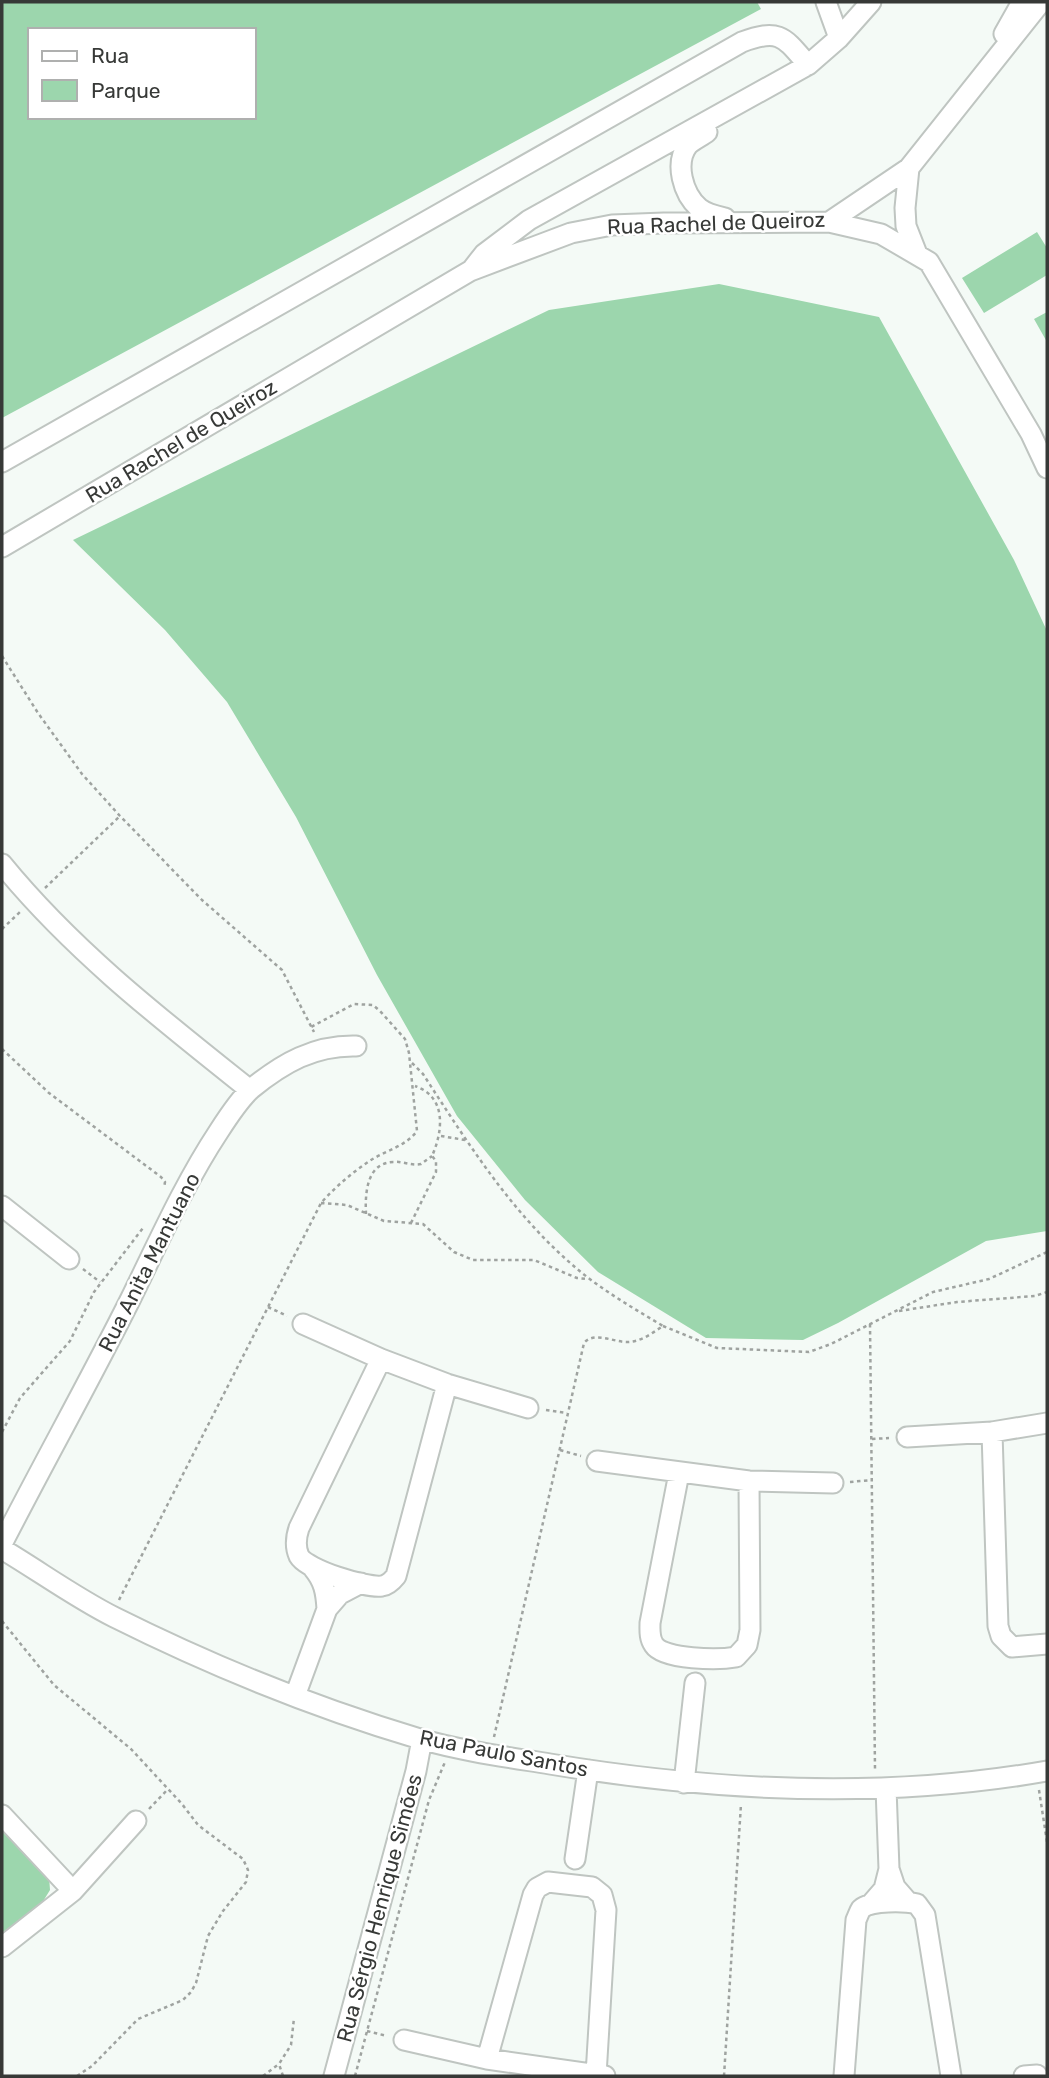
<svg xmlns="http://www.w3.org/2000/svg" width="1049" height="2078" font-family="Rubik,sans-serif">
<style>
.green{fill:#9cd6ad;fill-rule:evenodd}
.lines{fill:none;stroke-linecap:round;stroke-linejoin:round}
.minor-casing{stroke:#bfc5c1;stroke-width:23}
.path{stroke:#9fa3a0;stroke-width:2.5;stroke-dasharray:3.5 3.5;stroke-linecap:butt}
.minor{stroke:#fff;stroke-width:19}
.labels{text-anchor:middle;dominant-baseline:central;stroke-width:5;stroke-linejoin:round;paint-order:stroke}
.street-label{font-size:21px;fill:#373937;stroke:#fff}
</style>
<rect width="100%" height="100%" fill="#f4faf6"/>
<!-- green -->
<path class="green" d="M2,2h755l4,7 -759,409zM30,30h224v87h-224z
M1037,232l10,16v27l-63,38 -22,-35z
M719,284l160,33 135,243 33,71v600l-61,10 -148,82 -35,17 -97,-2 -108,-66 -73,-72 -68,-84 -80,-141 -81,-158 -69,-115 -62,-72 -92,-90 476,-230z
M1047,312v30l-13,-23z
M2,1827l47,49 1,14 -8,13 -40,30z"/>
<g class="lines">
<defs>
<path id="minor" d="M826,2l13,36
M1004,34l18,-32
M707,132c-5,4 -14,8 -19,13 -14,18 -5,49 11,63 7,6 17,8 26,10
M909,168l-4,40 1,18 11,28
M829,222l52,12 48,28 102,172 16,34
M473,268l11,-14 45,-34 279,-155 31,-27 32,-36
M2,462l740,-420c38,-14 42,-5 66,23
M2,547l468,-276 101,-38 41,-8 52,-2 165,-1 80,-54 132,-166
M2,864c71,87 160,156 248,226
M2,1206l67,53
M303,1324l78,35 66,25 81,24
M381,1359l-82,169c-3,9 -4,19 0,28 8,14 67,32 83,30 6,-1 10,-5 14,-10l51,-192
M992,1432l6,194 3,10 11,11 35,-3
M907,1437l85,-5 55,-9
M597,1461l152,20 84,2
M679,1473l-29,150c0,7 -1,15 4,22 10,15 65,15 82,12l11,-12 3,-15 -1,-149
M2,1544c42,-82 87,-162 128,-244 28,-57 54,-116 89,-169 9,-14 20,-31 32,-42 32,-26 63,-44 105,-43
M2,1549c37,22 74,49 112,68 98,49 202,91 306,122 42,12 87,18 130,25 163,27 333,36 497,7
M313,1568c11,13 13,24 14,41l13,-15 21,-11
M295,1696l32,-87
M684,1783l11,-100
M886,1788l3,81
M2,1815l71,76
M575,1859l13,-89
M871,1904l13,-15 5,-20 6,18 13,15
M2,1947l71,-56 63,-70
M404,2040l83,19 118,17
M487,2059l46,-164 4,-7 11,-6 44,5 10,8 4,15 -10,165
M334,2076l82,-305 6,-32
M844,2076l12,-156c2,-4 3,-8 5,-11 10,-9 44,-8 56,-5l8,11 26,161
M1024,2076l13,-1"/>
</defs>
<!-- minor casing -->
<use href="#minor" class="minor-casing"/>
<!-- path -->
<path class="path" d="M2,656l36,57 44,61 38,42 82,84 80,70 32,62
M45,888l75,-72
M2,929l18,-17
M2,1049l47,44 112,84 4,5 -1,6
M412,1063l11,11c48,74 96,151 168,206 23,17 47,31 72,46 -11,7 -22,16 -36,16 -14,0 -33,-11 -43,1l-90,394
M441,1136l24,4
M321,1203l26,2 37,16 39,3 31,28 19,8h61l43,18 11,1
M366,1214c-1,-19 0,-52 28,-52 9,-1 17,4 27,2l11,-8
M411,1223l25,-51v-11l-4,-5c11,-25 15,-59 -17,-70
M83,1269l17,13
M268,1307l19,9
M899,1311l58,-9 78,-6 12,-4
M870,1324l5,445
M663,1326l54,22 92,4 22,-8 102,-52 56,-13 58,-27
M546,1410l21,3
M2,1432l18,-34 50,-57 24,-49 49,-64
M872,1439l17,-1
M560,1450l21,6
M850,1482l22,-2
M119,1600l202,-397c15,-17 32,-31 50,-43 16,-10 35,-14 46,-29l-8,-78 -4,-14 -25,-28 -7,-6 -19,-1 -43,23
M2,1621l52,64 77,64 51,55 16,21 45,34 5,11 -2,12 -23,29 -15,25 -12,47 -5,9 -8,8 -45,19 -46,47 -15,10
M1039,1790l8,52
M149,1809l19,-20
M367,2031l20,5
M263,2076l16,-12
M283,2076l-4,-12 12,-19 3,-27
M355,2076l74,-276 16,-38
M724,2076l17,-272"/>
<!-- minor -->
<use href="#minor" class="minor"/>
</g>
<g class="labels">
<!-- street labels -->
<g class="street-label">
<text transform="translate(716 223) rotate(-2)">Rua Rachel de Queiroz</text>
<text transform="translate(181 441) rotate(-31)">Rua Rachel de Queiroz</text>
<text transform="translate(149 1262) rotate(-63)">Rua Anita Mantuano</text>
<text transform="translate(504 1753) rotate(11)">Rua Paulo Santos</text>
<text transform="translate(379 1908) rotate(-75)">Rua Sérgio Henrique Simões</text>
</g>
</g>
<!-- border -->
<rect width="1049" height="2078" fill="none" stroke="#373937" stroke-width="7"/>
<!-- legend -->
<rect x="28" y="28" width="228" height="91" fill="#ffffff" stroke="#afb0af" stroke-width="2"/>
<rect x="42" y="51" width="35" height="10" fill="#ffffff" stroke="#afb0af" stroke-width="2"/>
<text x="91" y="63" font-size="21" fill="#373937">Rua</text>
<rect x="42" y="80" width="35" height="21" fill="#9cd6ad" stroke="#afb0af" stroke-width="2"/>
<text x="91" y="98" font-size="21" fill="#373937">Parque</text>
</svg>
